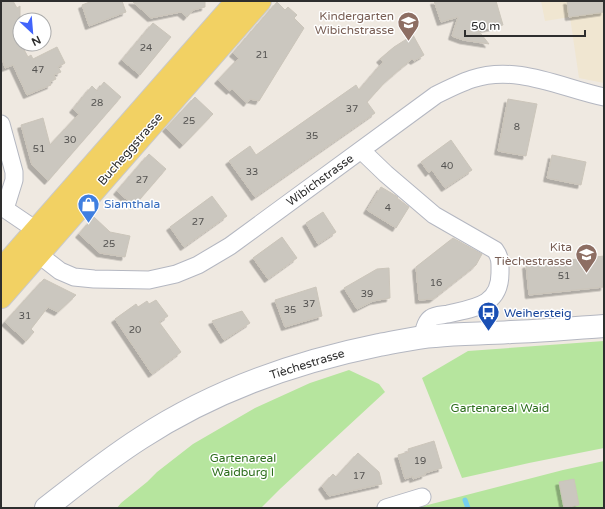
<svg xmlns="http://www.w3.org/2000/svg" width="605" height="509" font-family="'Varela Round',sans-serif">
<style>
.education{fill:#f0e6d1}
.green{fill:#b6e59e}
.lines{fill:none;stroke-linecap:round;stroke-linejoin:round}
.stream{stroke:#75cff0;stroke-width:5}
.building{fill:#cbc7bf;stroke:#cbc5ba;filter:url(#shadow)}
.street-casing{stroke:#b4b7c1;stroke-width:19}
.secondary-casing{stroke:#b4b7c1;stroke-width:24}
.primary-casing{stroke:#c9c9c9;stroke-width:24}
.street{stroke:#fff;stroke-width:17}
.secondary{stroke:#fff;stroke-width:22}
.primary{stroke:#f2d163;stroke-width:22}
.labels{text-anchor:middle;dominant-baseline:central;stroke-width:3;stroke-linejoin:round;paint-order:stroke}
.number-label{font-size:10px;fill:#555452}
.education-label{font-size:12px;fill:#785e54;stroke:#fff;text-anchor:end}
.street-label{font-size:12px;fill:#2e2e2e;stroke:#fff}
.shop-label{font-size:12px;fill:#366cbe;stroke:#fff;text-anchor:start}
.transit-label{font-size:12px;fill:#164399;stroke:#fff;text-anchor:start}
.park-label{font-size:12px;fill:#2c6e1b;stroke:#fff}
</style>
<defs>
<filter id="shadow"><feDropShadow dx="-3.5" dy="3.5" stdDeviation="0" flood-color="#0004"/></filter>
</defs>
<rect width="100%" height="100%" fill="#efe9e1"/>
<!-- education -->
<path class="education" d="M541,1h63v82l-25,-5 -9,-61 -25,4z"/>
<!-- green -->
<path class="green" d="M604,341v107l-75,15 -67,15 -40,-100 46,-27z
M349,370l30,14 6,8 -105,97 -19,19h-144l4,-5 26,-21 10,-10 36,-28 62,-36 55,-25z
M604,461v47h-188l147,-38z"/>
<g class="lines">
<!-- stream -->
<path class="stream" d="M465,500l3,8"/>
</g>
<!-- building -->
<path class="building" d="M1,1h12l4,7 3,-2v38h1l7,13 3,-2 2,4 24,-12 8,16 -7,4 3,5 -7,3 2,4 -6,3 1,3 -24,10 -14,-30 -8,3 -4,-14z
M92,1h30l4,11 -37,14 -7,-21z
M132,1h73v6l-12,3 -6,7 -6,-5 -30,6z
M434,1h62l7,24 -25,5 11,14 -26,-4 -11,-4 6,-19 -17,5z
M567,1h37v11l-35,5z
M277,2l8,8 3,-3 9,8 -3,3 10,10 -45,73 -9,-2 -3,4 -15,-14 -2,2 -12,-11 21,-22 -6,-5z
M153,23l18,14 -31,38 -18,-15z
M413,35l11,20 -10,6 -2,-2 -11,9 -16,14 -18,20 8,11 -120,84 -26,-36 21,-15 6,9 100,-70 3,5 24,-28 -3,-3 14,-12z
M104,82l17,15 -73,84 -16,-16 -11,-40 22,-7 7,27 29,-31 -6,-5 19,-23 5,5z
M195,97l18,17 -30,31 -17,-17z
M508,99l29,5 -11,52 -28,-5z
M451,140l21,30 -27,18 -13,-18 -3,3 -8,-11z
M149,154l17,15 -32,37 -17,-15z
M552,155l34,7 -5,23 -34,-7z
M381,187l17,10 -1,1 12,9 -13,21 -29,-18z
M212,196l15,20 -43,31 -14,-20z
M323,212l13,20 -18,12 -12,-21z
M94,217l16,15 20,4 -5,21 -25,-4 -21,-19z
M282,237l15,21 -29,21 -15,-21z
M453,238l29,16 -6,11 -43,34 -14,1 -3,-33z
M604,256v31l-75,8 -3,-30z
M389,268l1,30 -17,3 -16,8 -13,-21 33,-19z
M44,279l32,16 -18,17 -10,-5 -17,22 3,3 -8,9 -21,-19z
M316,287l6,29 -37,11 -10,-27z
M156,300l12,16 -9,6 22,30 -29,22 -37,-55 21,-15 2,3 9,-6 2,3z
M242,311l8,12 -26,17 -12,-19z
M434,441l8,27 -17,5v2l-12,4v-3l-8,3 -7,-24 11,-3 -1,-3z
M358,453l21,19 3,12 -53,12 -7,-10 11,-12 3,3z
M574,479l5,26 -15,3 -5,-26z"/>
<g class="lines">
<defs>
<path id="street" d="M1,124l13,48v8l-9,29
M361,150l25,24 48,41 61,35c6,8 5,14 5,23 0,33 -26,35 -52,41 -5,1 -13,1 -17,4 -6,4 -7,14 -9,20
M1,208l4,1 31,21
M38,254l22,17 14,6 20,2 55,1 27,-6 22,-9 32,-19 206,-151c12,-6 24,-12 36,-16 45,-15 89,9 132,18
M386,508l36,-11"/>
<path id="secondary" d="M46,508c31,-24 62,-49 95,-70 72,-47 154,-76 238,-93 18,-3 37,-8 56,-9 25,-3 50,-2 76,-4 31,-1 62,-4 93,-6"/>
<path id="primary" d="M1,270l236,-269
M1,297l259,-296"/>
</defs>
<!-- street casing -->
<use href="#street" class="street-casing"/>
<!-- secondary casing -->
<use href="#secondary" class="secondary-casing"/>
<!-- primary casing -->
<use href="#primary" class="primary-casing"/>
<!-- street -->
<use href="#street" class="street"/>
<!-- secondary -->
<use href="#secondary" class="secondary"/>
<!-- primary -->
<use href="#primary" class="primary"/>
</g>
<!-- icons -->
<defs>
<symbol id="school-pin" viewBox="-11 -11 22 30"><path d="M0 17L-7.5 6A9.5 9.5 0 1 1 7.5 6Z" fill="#8d6e63" stroke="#fff"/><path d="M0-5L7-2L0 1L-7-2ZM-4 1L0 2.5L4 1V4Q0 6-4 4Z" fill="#fff"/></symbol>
<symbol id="shop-pin" viewBox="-11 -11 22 30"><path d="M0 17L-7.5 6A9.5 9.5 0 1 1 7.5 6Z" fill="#3f7fe0" stroke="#fff"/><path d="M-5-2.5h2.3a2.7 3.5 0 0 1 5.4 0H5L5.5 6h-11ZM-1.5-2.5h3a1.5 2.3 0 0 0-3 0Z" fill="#fff"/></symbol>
<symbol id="bus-pin" viewBox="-11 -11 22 30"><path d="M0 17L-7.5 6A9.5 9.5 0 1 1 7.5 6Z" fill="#1a4fb4" stroke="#fff"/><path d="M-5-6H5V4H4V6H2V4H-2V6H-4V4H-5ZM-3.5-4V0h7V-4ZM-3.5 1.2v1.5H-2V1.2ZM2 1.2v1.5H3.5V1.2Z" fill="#fff"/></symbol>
</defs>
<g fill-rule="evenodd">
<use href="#school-pin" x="396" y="10" width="25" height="34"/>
<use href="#shop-pin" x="76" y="192" width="25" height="34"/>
<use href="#school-pin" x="574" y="242" width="25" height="34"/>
<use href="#bus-pin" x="476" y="300" width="25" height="34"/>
</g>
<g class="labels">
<!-- number labels -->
<g class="number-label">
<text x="146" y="48">24</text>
<text x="262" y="55">21</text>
<text x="38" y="70">47</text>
<text x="97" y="103">28</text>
<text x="352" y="109">37</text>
<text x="189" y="121">25</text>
<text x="517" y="127">8</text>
<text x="312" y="136">35</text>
<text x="70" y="140">30</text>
<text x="39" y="149">51</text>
<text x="447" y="166">40</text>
<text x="252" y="172">33</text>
<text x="142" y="180">27</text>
<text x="388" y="208">4</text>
<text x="198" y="222">27</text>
<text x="109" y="244">25</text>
<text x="564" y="276">51</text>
<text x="436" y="283">16</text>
<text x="367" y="294">39</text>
<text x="309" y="304">37</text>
<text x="290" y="310">35</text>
<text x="25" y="316">31</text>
<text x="135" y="330">20</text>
<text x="420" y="461">19</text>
<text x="359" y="476">17</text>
</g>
<!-- education labels -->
<g class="education-label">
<text x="394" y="16">Kindergarten<tspan x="394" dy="14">Wibichstrasse</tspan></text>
<text x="572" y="247">Kita<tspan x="572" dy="14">Tièchestrasse</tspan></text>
</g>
<!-- street labels -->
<g class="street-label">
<text transform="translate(130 149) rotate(-49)">Bucheggstrasse</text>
<text transform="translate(320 180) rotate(-36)">Wibichstrasse</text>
<text transform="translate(307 364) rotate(-17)">Tièchestrasse</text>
</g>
<!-- shop labels -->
<g class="shop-label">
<text x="104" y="204">Siamthala</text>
</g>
<!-- transit labels -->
<g class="transit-label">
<text x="504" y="313">Weihersteig</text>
</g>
<!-- park labels -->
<g class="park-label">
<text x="500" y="408">Gartenareal Waid</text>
<text x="243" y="458">Gartenareal<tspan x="243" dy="14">Waidburg I</tspan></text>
</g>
</g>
<!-- border -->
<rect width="605" height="509" fill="none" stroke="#2e2e2e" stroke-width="4"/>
<!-- north arrow -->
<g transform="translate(32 32) rotate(154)"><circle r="19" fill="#ffffff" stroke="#ababab"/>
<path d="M0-3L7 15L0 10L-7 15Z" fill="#4264fb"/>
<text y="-6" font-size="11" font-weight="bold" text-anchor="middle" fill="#2e2e2e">N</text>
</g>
<!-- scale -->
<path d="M465 30v6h120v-6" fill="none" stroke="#2e2e2e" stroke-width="2"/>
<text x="471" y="30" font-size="12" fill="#2e2e2e" stroke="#ffffff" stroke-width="3" paint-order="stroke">50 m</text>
</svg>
